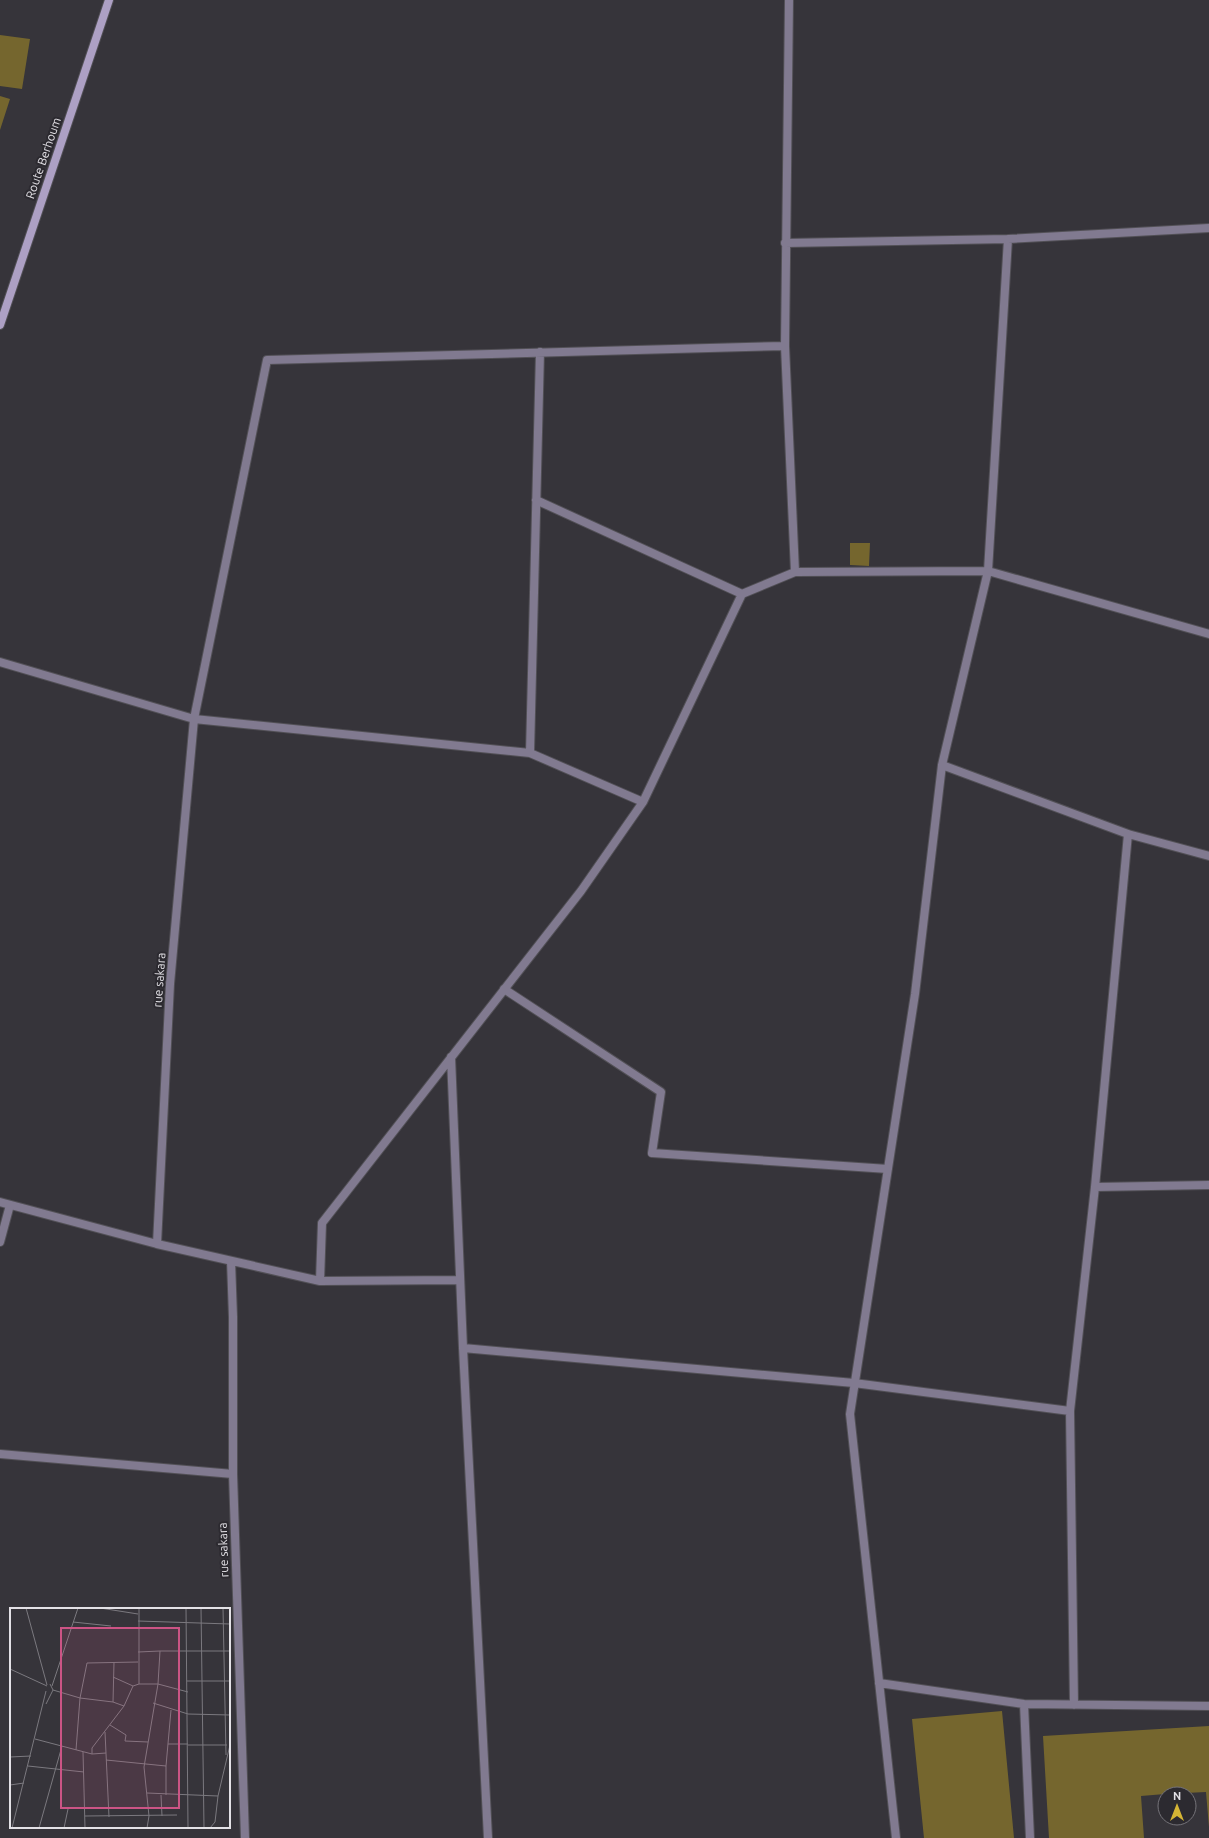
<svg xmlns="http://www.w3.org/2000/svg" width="1209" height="1838" font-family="Ubuntu,sans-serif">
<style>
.building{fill:#75662e}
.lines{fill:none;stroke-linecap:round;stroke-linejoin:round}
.minor-casing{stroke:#525056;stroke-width:10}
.secondary-casing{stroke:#525056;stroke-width:10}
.minor{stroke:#817a90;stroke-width:8}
.secondary{stroke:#ada0c4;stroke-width:8}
.labels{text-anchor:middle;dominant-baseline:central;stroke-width:4;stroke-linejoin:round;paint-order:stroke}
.street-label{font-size:12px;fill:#e3e1e6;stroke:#2c2a30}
.inset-road{fill:none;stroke:#7b797f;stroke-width:1}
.view{fill:#cc5485;fill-opacity:0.15;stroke:#cc5485;stroke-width:2}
.inset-edge{fill:none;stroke:#e3e1e6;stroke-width:2}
</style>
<rect width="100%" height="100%" fill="#36343a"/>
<!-- building -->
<path class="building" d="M0,35l30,4 -8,50 -22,-3z
M0,96l10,3 -10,31z
M850,543h20l-1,23 -19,-1z
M1002,1711l12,127h-90l-12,-119z
M1209,1726v101l-3,-35 -41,2 -24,2 3,42h-95l-6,-102z"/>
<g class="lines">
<defs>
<path id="minor" d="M789,0l-4,346 10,226 193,-1 221,63
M785,243l223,-4
M536,500l206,94
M0,662l194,57 336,34 113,49
M530,753l10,-401
M942,765l186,69 81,22
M504,989l157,103 -9,61 236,16
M451,1057l12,291 25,490
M1095,1187l114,-2
M0,1202l157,42 163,37 140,-1
M0,1242l10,-37
M157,1244l13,-260 24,-265 73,-359 518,-14
M231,1261l2,56v157l12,364
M320,1281l2,-58 259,-332 62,-89 99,-208 53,-22
M463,1348l391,35 216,28
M0,1454l233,20
M879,1683l145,21 185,2
M1024,1704l6,134
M1074,1705l-4,-294 25,-224 33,-353
M896,1838l-46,-424 65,-420 27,-229 46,-194 20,-332 201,-11"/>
<path id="secondary" d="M0,325l109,-325"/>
</defs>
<!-- minor casing -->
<use href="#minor" class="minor-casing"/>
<!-- secondary casing -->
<use href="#secondary" class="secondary-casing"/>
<!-- minor -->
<use href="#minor" class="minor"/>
<!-- secondary -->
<use href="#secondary" class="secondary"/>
</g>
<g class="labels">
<!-- street labels -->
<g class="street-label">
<text transform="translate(43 158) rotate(-71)">Route Berhoum</text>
<text transform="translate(159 980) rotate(-86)">rue sakara</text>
<text transform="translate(223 1550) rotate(-92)">rue sakara</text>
</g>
</g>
<!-- overview -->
<g transform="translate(10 1608)">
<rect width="220" height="220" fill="#36343a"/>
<path class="inset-road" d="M16,0l21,77M90,0l38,6M129,0v76h19l30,8M176,0l2,220M191,0l3,220M213,0l3,147M128,13l92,3M63,14l38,4M128,44l22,-1M0,61l37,17M103,69l20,9M177,73h43M42,78l26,-78M43,82l27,8 33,4 11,4M103,94l1,-40M143,95l35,11 42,1M36,96l7,-14 -3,-6M100,117l16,10 -1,6 23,1M95,124l4,85M25,131l57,15 14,-1M158,136h20M178,137h39M66,142l4,-52 7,-35 51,-1M73,144l2,76M82,146v-6l32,-42 9,-20 6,-2M0,149l21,-1M96,152l60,6M18,158l56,6M0,177l14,-2M137,185l71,3M151,187l1,21M156,187v-29l5,-56M75,208l92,-1M2,220l34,-137M29,220l23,-82M54,220l4,-19M137,220l2,-12 -5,-49 14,-83 2,-33h70M200,220l5,-6 3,-26 12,-51"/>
<path class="view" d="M51,20h118v180h-118z"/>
<rect width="220" height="220" class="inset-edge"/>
</g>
<!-- north arrow -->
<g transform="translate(1177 1806)"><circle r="19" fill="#2c2a30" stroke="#757379"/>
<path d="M0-3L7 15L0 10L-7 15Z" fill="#d5b535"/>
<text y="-6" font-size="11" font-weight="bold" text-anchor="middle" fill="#e3e1e6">N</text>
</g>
</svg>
